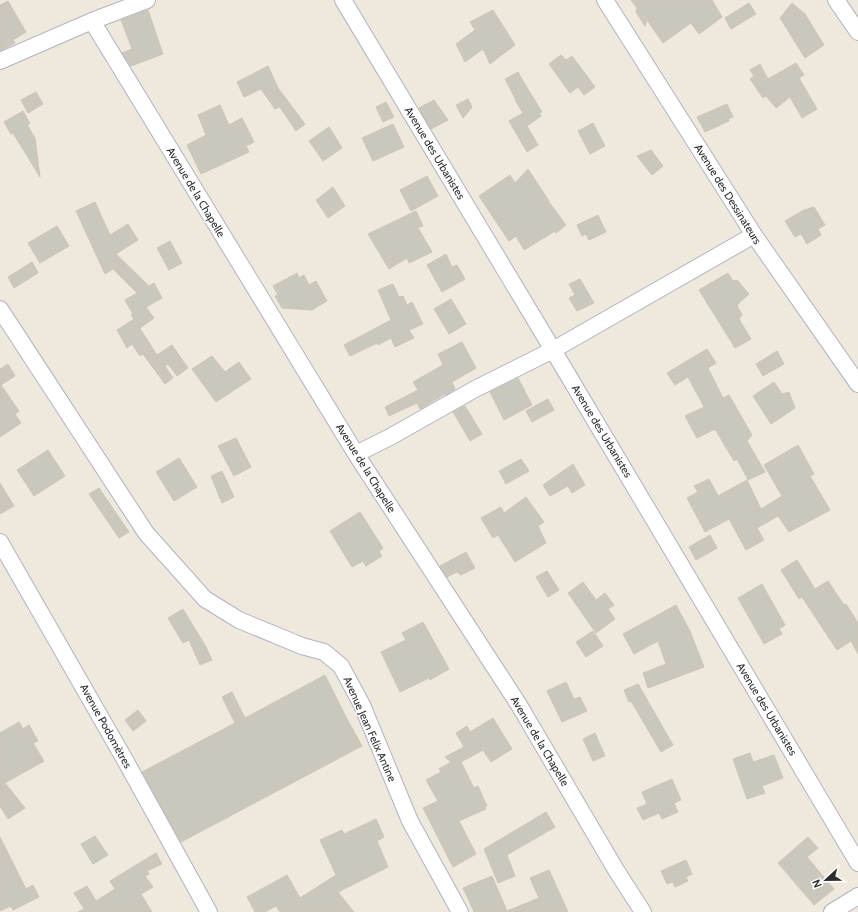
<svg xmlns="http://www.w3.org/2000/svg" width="858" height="912" font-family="Cabin,sans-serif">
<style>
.building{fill:#cac7bc;stroke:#cbc6b7}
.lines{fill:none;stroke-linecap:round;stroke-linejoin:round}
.minor-casing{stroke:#b1b2c1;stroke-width:18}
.minor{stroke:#fff;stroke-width:16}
.labels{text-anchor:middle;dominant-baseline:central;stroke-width:3;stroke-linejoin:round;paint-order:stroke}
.street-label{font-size:11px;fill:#2c2c2c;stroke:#fff}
</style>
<rect width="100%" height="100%" fill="#efe9dd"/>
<!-- building -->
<path class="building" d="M631,0h81l10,17 -23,17 -8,-11 -28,20 -16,-23 -2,6 -9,-14 1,-4z
M8,1l18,31 -13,8 2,3 -15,8v-46z
M749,3l7,11 -25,15 -6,-11z
M792,3l13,11 19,31 -19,13 -25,-40z
M148,10l15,44 -32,12 -9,-13 10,-4 -11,-29z
M493,10l22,35 -25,19 -7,-15 -18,13 -9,-18 19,-14 -5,-8z
M561,55l5,5 6,-4 23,31 -11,8 -6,-8 -8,6 -21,-29z
M796,63l8,12 -5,3 18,31 -15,9 -12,-21 -14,11 -10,-12 -3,2 -13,-19 4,-3 -4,-6 10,-6 8,15z
M268,66l10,22 27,36 -9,7 -16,-24 -5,2 -14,-20 -17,8 -7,-15z
M518,72l8,14 16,26 -3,1 2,3 -14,10 11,19 -11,7 -18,-31 14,-8 -8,-13h1l-11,-21z
M36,92l7,12 -15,9 -7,-13z
M468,99l4,8 -9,11 -7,-13z
M434,100l14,20 -17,9 -12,-21z
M386,102l8,15 -11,5 -7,-15z
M727,104l6,13 -5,2 1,2 -24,11 -8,-15z
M220,105l9,20 13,-7 12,24 -8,4 3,6 -48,22 -14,-29 19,-10 -8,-20z
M23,111l7,13 -3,1 8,13 5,39 -27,-44 -2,1 -7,-12z
M593,123l12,23 -15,8 -12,-23z
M393,124l11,23 -31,14 -11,-23z
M329,127l13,21 -19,13 -14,-20z
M651,150l12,16 -11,9 -15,-19z
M528,169l21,32v1l17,23 -10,8 -1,-2 -31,19 -8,-14 -7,5 -30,-45 31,-21 5,8z
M427,176l11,20 -27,15 -11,-21z
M333,187l12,19 -17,12 -12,-18z
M95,202l15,33 18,-11 10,16 -22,14 33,32 5,-3 8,15 -16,9 8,11 -14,10 -3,-4 20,31 15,-10 16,23 -11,8 -9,-12 -3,2 8,12 -8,6 -22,-30 -3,2 -8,-12 -5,4 -10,-18 17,-11 -3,-4 2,-1 -8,-14 12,-7 -24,-24 -8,5 -29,-63z
M814,207l11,18 -7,4 3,6 -14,9 -6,-10 -6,3 -10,-16 19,-11z
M416,211l7,15 -5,2 14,24 -23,11 -2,-5 -18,11 -21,-35z
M598,215l8,17 -17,8 -3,-6 -4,2 -5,-11z
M57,226l12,20 -29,17 -12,-20z
M170,241l12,22 -13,7 -12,-22z
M446,254l6,13 5,-2 8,14 -23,13 -15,-27z
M32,262l6,11 -24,15 -6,-11z
M297,273l2,5 5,-3 5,10 7,-4 11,20 -15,9 -30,-2 -7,-12 3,-1 -5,-9z
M728,273l5,8 4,-1 12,14 -12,11 5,10 -3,4 12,20 -16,9 -36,-58z
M580,279l14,24 -17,8 -8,-13 6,-3 -6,-11z
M393,284l6,13 4,-1 4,9 5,-3 11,22 -14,6 5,8 -19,9 -4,-9 -13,7 -1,-2 -27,13 -6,-11 47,-25 -13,-30z
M451,299l15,25 -17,10 -15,-25z
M462,342l14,26 -24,14 3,7 -9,6 -1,-1 -25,15 -3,-6 -28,13 -4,-9 33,-17 -5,-8 30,-17 -5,-11z
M707,349l9,14 -8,5 15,30 6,-3 23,40 -5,6 18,31 -17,8 -11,-21 -3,2 -19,-32 -18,9 -12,-22 19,-9 -16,-30 -13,8 -8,-12z
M777,351l7,13 -21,12 -7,-12z
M212,356l13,16 14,-10 12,17 -35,23 -24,-33z
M8,364l7,12 -14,9 18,26 -4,3 6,9 -21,14v-68z
M518,378l14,27 -28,15 -14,-28z
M774,382l8,12 7,-2 6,16 -24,16 -18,-28z
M548,399l6,11 -22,12 -6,-11z
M465,406l17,28 -12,7 -17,-29z
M236,438l15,29 -17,9 -16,-30z
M798,445l16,29 -4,2 20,34 -41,22 -11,-16 -21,12 7,12 -18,10 -17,-31 -24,13 -18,-34 11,-6 -4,-6 15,-7 9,17 29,-16 14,29 21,-13 -18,-31z
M48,450l17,26 -31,20 -17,-26z
M179,458l18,29 -23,14 -18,-29z
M521,459l8,12 -23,13 -7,-13z
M573,464l12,21 -13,8 -4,-7 -18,10 -7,-11z
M222,471l12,26 -12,6 -11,-27z
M0,483l14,23 -14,8z
M99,488l30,44 -10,6 -30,-44z
M526,497l18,25 -6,4 8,17 -31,19 -17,-27 -5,3 -12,-20 20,-11 3,6z
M360,512l23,36 -4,3 3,5 -16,10 -3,-5 -11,6 -22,-36z
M710,535l7,13 -21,12 -7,-13z
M466,552l9,16 -14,7 -4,-3 -10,5 -7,-11z
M797,560l18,29 13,-8 16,24 2,-1 12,19v31l-7,-13 -14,9 -35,-53 -3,2 -18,-29z
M547,571l12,19 -11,7 -12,-20z
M583,582l13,18 9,-7 9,12 -6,4 7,10 -19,14 -28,-40z
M762,584l23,41 -6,4 3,5 -18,10 -26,-46z
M676,605l14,26 14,36 -56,21 -5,-15 23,-9 -8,-23 -24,13 -11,-20z
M183,609l23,38 6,13 -12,5 -11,-25 -6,3 -15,-25z
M423,622l26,47 -19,11 -1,-2 -29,14 -19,-40 25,-12 -4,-7z
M593,631l10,15 -17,11 -10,-15z
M325,675l21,42 16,29 -181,96 -39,-70 93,-49 -13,-26 10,-5 13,26z
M566,682l8,17 6,-2 7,14 -25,11 -15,-31z
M638,684l35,61 -12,7 -30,-51 -2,1 -5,-12z
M138,710l8,11 -13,10 -8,-11z
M493,718l19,31 -21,13 -8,-12 -22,12 13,26 4,-2 9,20 -2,1 1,2 -27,12 17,33 -23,13 -30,-59 15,-7 -12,-21 15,-8 -2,-3 12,-7 -6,-5 19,-10 -8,-14 11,-7 3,6z
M19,722l4,7 6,-4 9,16 -5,2 11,18 -39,22 20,25 -17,11 -8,-13v-73z
M595,733l10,23 -12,5 -10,-22z
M750,753l3,9 21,-7 9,23 -21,8 3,7 -18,6 -14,-40z
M672,779l9,21 -7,3 4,9 -16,7 -3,-6 -16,7 -6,-12 10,-4 -5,-12z
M546,812l9,15 -48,28 8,21 -17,7 -14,-34z
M376,819l8,18 -7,4 11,26 -50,25 16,20h-74l-4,-6 -11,6h-10l-8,-15 40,-22 13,23 36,-23 -16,-35 22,-10 2,4z
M95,836l13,19 -15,9 -12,-20z
M0,837l26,52 7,-4 6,12 -26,13 -2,-4 -11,5z
M808,837l10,11 -11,9 27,32 -20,16 -36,-42z
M156,853l6,11 -15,7 2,3 -4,2 8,11 -12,7 11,18h-74l6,-3 -10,-16 13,-7 9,15 19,-12 -5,-8z
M686,860l6,14 -6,3 2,4 -13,6 -2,-5 -6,2 -6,-13z
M549,870l19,42h-94l-11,-24 29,-12 15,35 32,-13 -9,-20z"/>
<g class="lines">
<defs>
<path id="minor" d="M343,0l210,350 305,513
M605,0l149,235 104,149
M836,0l22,32
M92,21l264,433 163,251 97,165 27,42
M0,61l92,-40 55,-21
M0,309l146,224 59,66 34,21 63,26 22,6 17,14 21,39 48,116 50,91
M356,454l34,-17 85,-48 78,-39 201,-115
M0,542l125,218 84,152
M832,912l26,-16"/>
</defs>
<!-- minor casing -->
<use href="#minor" class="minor-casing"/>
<!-- minor -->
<use href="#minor" class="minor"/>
</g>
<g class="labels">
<!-- street labels -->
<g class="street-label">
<text transform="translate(435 153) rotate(59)">Avenue des Urbanistes</text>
<text transform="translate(196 192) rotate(59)">Avenue de la Chapelle</text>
<text transform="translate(728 194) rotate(58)">Avenue des Dessinateurs</text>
<text transform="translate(602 431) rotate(59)">Avenue des Urbanistes</text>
<text transform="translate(366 468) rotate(58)">Avenue de la Chapelle</text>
<text transform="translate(767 709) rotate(59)">Avenue des Urbanistes</text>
<text transform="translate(106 726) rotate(61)">Avenue Podomètres</text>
<text transform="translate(370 729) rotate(66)">Avenue Jean Felix Antine</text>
<text transform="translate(540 741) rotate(59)">Avenue de la Chapelle</text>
</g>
</g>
<!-- north arrow -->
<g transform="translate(826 880) rotate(248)" stroke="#ffffff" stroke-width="3" paint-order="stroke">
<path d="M0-3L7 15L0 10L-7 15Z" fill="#2c2c2c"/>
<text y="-6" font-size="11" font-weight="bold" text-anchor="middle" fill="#2c2c2c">N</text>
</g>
</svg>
